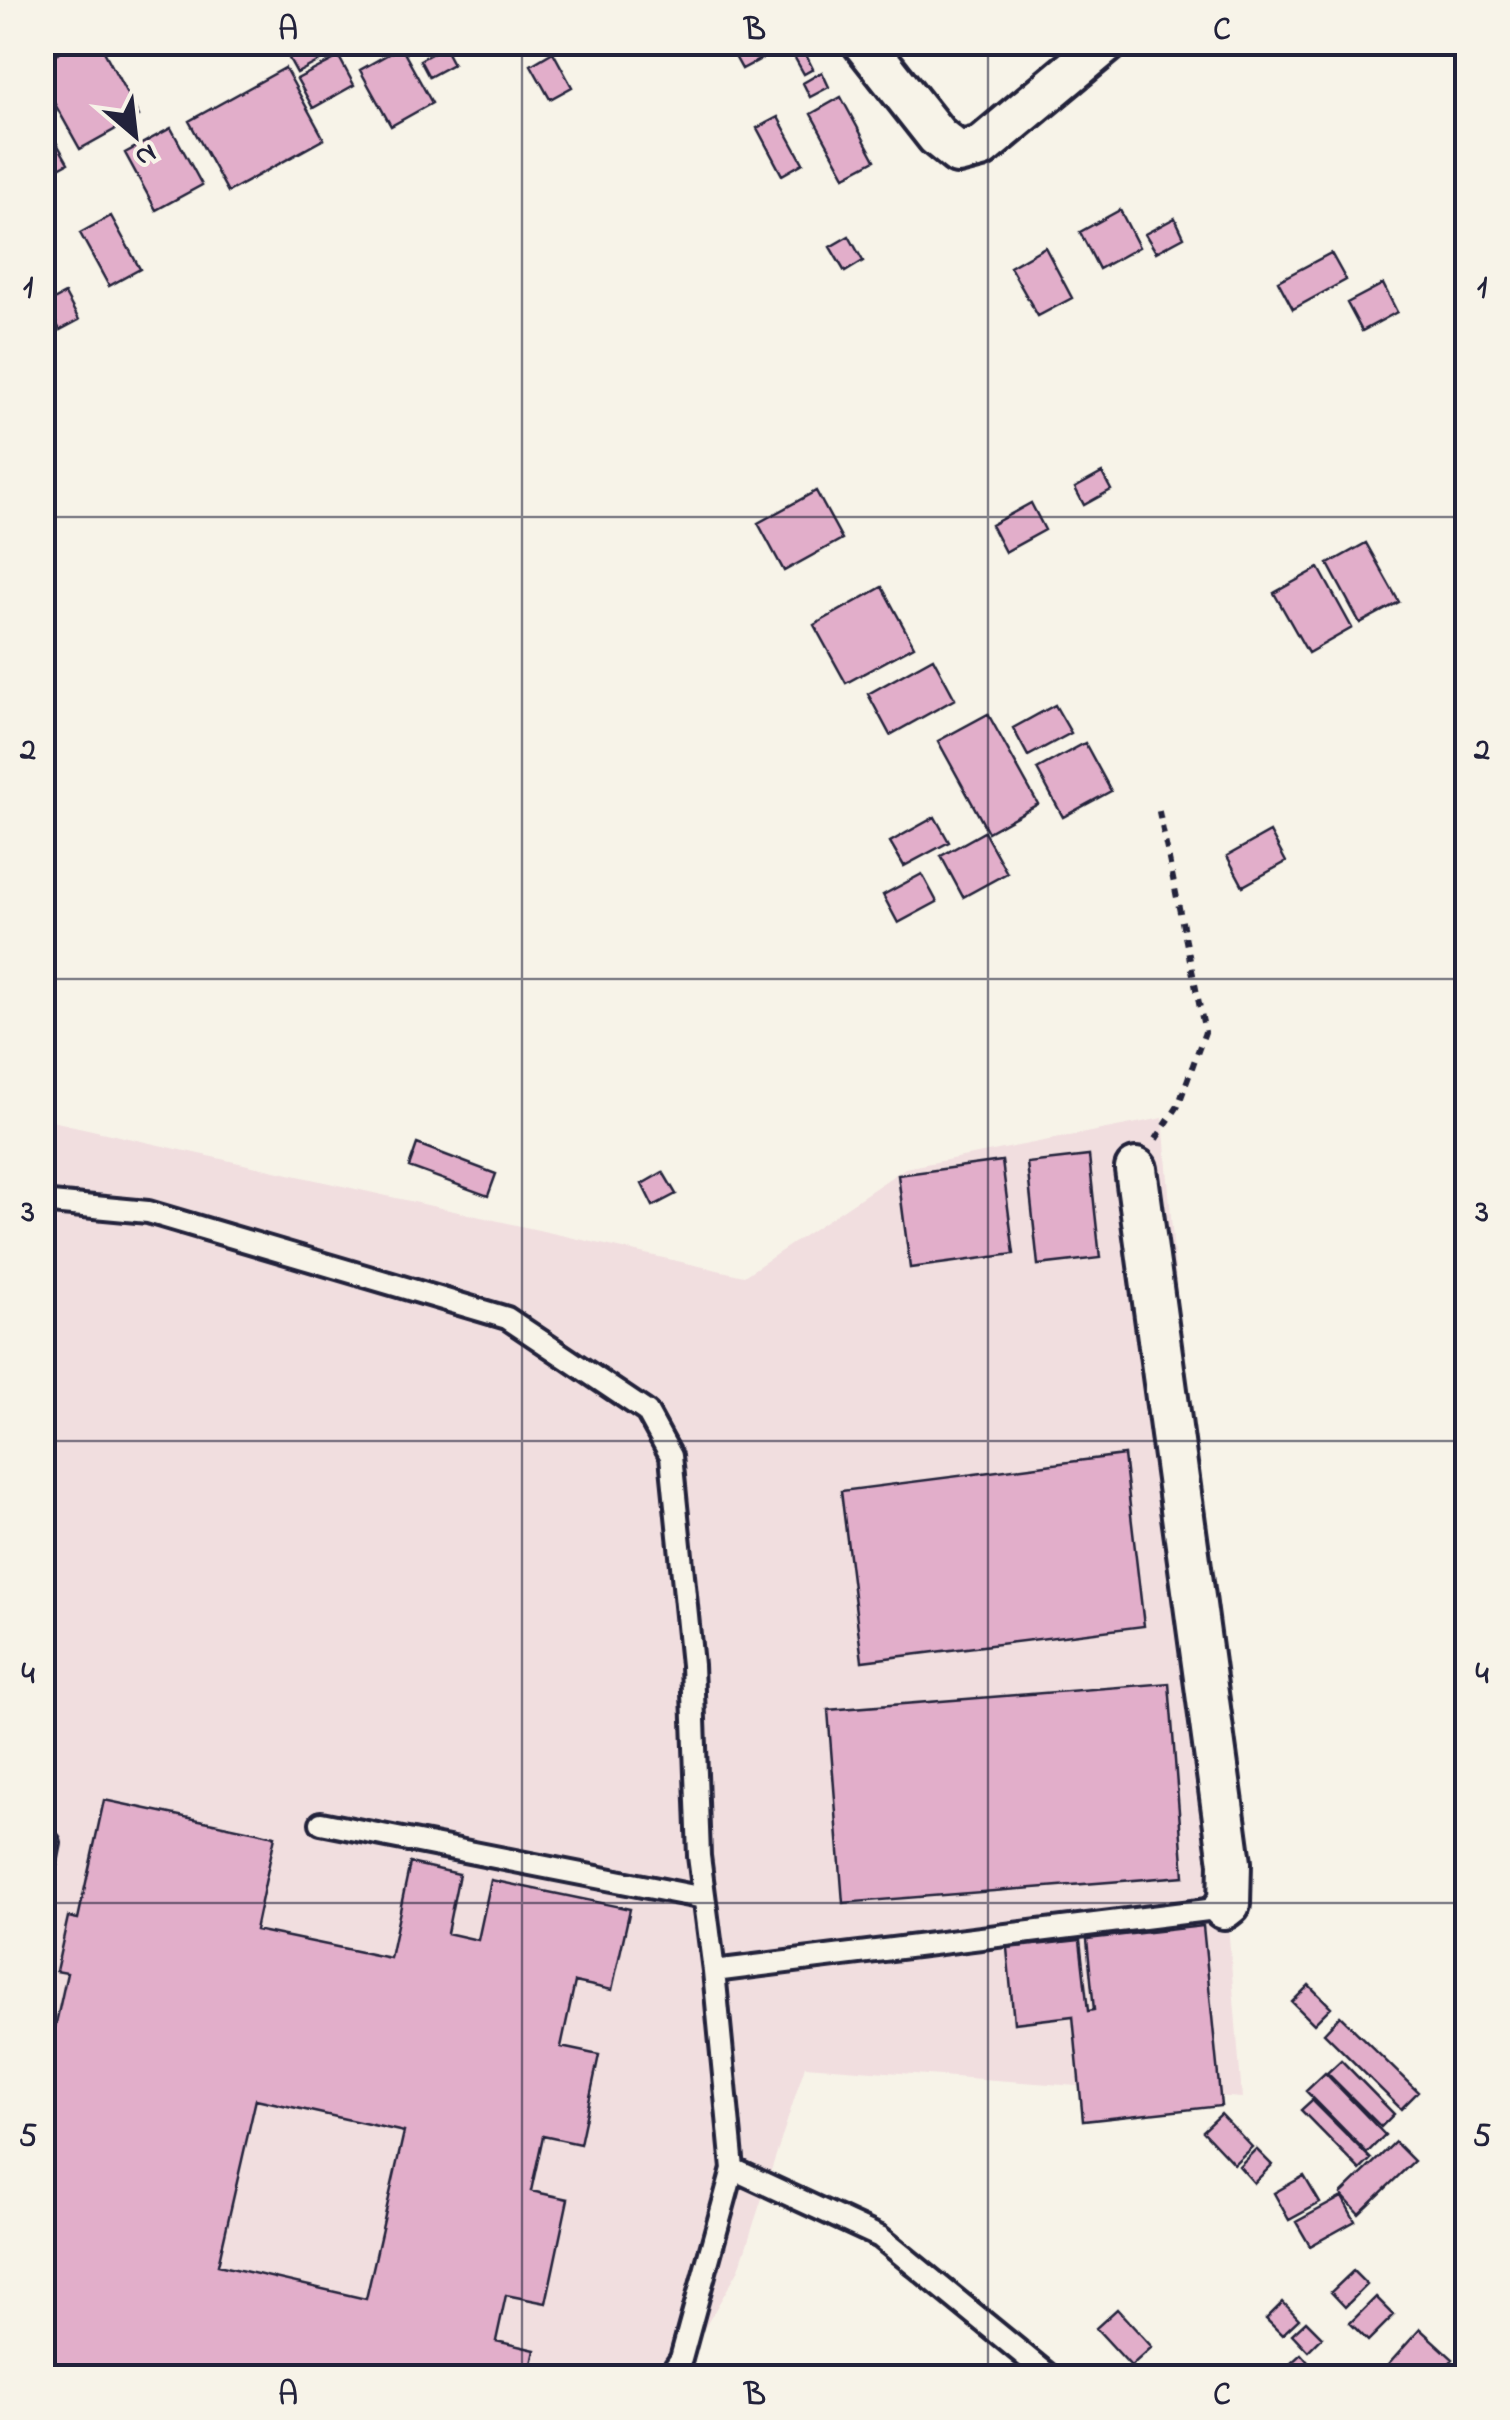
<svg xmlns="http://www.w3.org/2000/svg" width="1510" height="2420" font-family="'Indie Flower',sans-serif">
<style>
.built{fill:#f1dedf}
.building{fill:#e2aeca;stroke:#22223b;stroke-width:2.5;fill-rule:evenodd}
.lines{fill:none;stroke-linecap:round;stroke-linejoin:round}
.lane-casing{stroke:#22223b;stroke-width:28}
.street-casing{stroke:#22223b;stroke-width:48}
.path{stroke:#22223b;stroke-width:6;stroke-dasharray:8 8;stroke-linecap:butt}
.lane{stroke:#f7f3e8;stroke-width:20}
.street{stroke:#f7f3e8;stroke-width:40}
.grid{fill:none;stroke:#22223b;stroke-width:2.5;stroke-opacity:0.55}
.neatline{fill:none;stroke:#22223b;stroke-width:4}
.grid-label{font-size:32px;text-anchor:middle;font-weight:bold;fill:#22223b}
</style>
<rect width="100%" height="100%" fill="#f7f3e8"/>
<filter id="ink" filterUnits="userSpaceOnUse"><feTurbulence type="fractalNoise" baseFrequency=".01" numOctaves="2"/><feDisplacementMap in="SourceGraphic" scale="20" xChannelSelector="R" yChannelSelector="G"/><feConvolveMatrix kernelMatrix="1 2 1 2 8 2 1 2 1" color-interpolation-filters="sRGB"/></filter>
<g filter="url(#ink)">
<!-- built -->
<path class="built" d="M1163,1118l79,980 -437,-32 -66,203 -63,108 -633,1v-1259l701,157 161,-108z"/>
<!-- building -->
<path class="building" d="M77,42h22l40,74 -59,33 -38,-68v-19z
M280,42h37l8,16 -28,15z
M369,42h26l-20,11z
M727,42h42l5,10 -32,17z
M801,45l12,24 -9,5 -13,-23z
M401,47l31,56 -41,23 -31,-56z
M444,47l9,17 -24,13 -9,-17z
M553,52l19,35 -22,12 -19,-34z
M339,57l15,28 -41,23 -16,-29z
M285,68l39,71 -96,53 -39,-71z
M822,72l7,15 -19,10 -7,-14z
M841,97l34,63 -30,16 -34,-62z
M778,117l25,46 -21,12 -25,-47z
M171,128l31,57 -46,25 -31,-57z
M51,133l17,30 -26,14v-39z
M1120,210l19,37 -40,22 -19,-37z
M111,216l29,53 -31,17 -29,-53z
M1175,218l9,19 -28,15 -11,-18z
M849,236l14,25 -18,11 -15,-25z
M1045,247l27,51 -34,18 -28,-49z
M1331,253l15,27 -53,29 -15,-28z
M1383,284l14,28 -35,19 -15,-28z
M65,294l14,26 -19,10 -14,-26z
M42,386l13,23 -13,7z
M1102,473l9,17 -27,15 -9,-17z
M816,491l26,48 -58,32 -26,-48z
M1031,503l14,27 -40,22 -14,-27z
M1366,543l33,59 -39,21 -32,-59z
M1319,568l33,60 -44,25 -34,-60z
M882,587l32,59 -68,37 -32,-58z
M933,658l22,41 -65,36 -22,-41z
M1055,705l16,28 -43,23 -15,-28z
M988,714l50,90 -50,28 -50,-91z
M1085,743l26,48 -48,26 -26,-48z
M935,817l14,25 -45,24 -14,-24z
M984,832l23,41 -44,24 -22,-41z
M1270,832l16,30 -43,24 -16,-30z
M922,874l15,28 -39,21 -15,-28z
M417,1144l79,30 -8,22 -79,-29z
M1089,1156l11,102 -62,7 -11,-102z
M1002,1161l12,93 -104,14 -12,-93z
M663,1172l13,22 -23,12 -11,-22z
M1124,1455l20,171 -282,35 -21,-170z
M1169,1683l15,193 -341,27 -15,-193z
M104,1800l171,36 -20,94 135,28 20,-95 49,11 -12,59 31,7 13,-60 139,29 -18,81 -37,-8 -14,65 38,8 -19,89 -37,-8 -12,55 37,8 -22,104 -40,-8 -10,46 39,9 -6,28 -487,-2v-289l25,-114 -11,-2 12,-54 10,2zM256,2099l148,33 -38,167 -148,-34z
M1203,1926l18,180 -138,15 -10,-105 -59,7 -7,-75 73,-8 8,71 6,-1 -7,-71z
M1309,1985l22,22 -17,17 -22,-22z
M1340,2016l78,76 -17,17 -77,-76z
M1341,2060l53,54 -13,13 -54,-54z
M1325,2073l60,62 -18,18 -61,-62z
M1312,2100l59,59 -11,11 -59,-60z
M1221,2114l31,33 -18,17 -31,-33z
M1395,2142l19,19 -55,53 -18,-20z
M1256,2149l16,16 -18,18 -15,-17z
M1304,2176l16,27 -31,17 -15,-27z
M1342,2197l13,24 -45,25 -14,-24z
M1353,2271l14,14 -22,22 -14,-15z
M1376,2297l18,18 -26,26 -18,-18z
M1283,2302l16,17 -17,16 -16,-16z
M1117,2309l35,38 -21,19 -35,-38z
M1306,2321l16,16 -14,14 -16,-17z
M1420,2329l33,30 -17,19h-52l-4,-4z
M1301,2354l21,24h-37l-5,-5z"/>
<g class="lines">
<defs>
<path id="lane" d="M42,1208l9,-5 97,9 359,106 140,94 24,44 21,209 7,191 15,115 19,198
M321,1823l383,75
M42,1841l7,2 -7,35
M714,1971l510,-63
M668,2378l13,-19 52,-190 147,68 172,141"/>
<path id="street" d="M863,42l74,94 21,17 23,-6 126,-105
M1136,1169l94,694 -1,41 -5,4"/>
</defs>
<!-- lane casing -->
<use href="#lane" class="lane-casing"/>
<!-- street casing -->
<use href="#street" class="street-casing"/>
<!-- path -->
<path class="path" d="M1156,1139l22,-33 27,-74 -47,-225"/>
<!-- lane -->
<use href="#lane" class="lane"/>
<!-- street -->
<use href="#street" class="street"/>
</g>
</g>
<!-- grid -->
<path class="grid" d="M522,42v2336M988,42v2336M42,517h1426M42,979h1426M42,1441h1426M42,1903h1426"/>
<!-- margin -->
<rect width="1510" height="2420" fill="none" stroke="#f7f3e8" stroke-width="110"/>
<!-- north arrow -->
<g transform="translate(135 135) rotate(152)" stroke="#f7f3e8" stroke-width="8" paint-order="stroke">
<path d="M0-8L18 38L0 25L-18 38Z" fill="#22223b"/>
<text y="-15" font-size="28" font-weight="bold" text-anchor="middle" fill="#22223b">N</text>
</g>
<rect x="55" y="55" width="1400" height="2310" class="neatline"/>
<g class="grid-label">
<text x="288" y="39">A</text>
<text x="755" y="39">B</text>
<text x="1222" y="39">C</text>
<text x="28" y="297">1</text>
<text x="1482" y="297">1</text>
<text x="28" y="759">2</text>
<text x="1482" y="759">2</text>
<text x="28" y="1221">3</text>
<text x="1482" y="1221">3</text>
<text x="28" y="1683">4</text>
<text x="1482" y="1683">4</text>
<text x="28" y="2145">5</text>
<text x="1482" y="2145">5</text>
<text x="288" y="2404">A</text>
<text x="755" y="2404">B</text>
<text x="1222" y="2404">C</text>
</g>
</svg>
